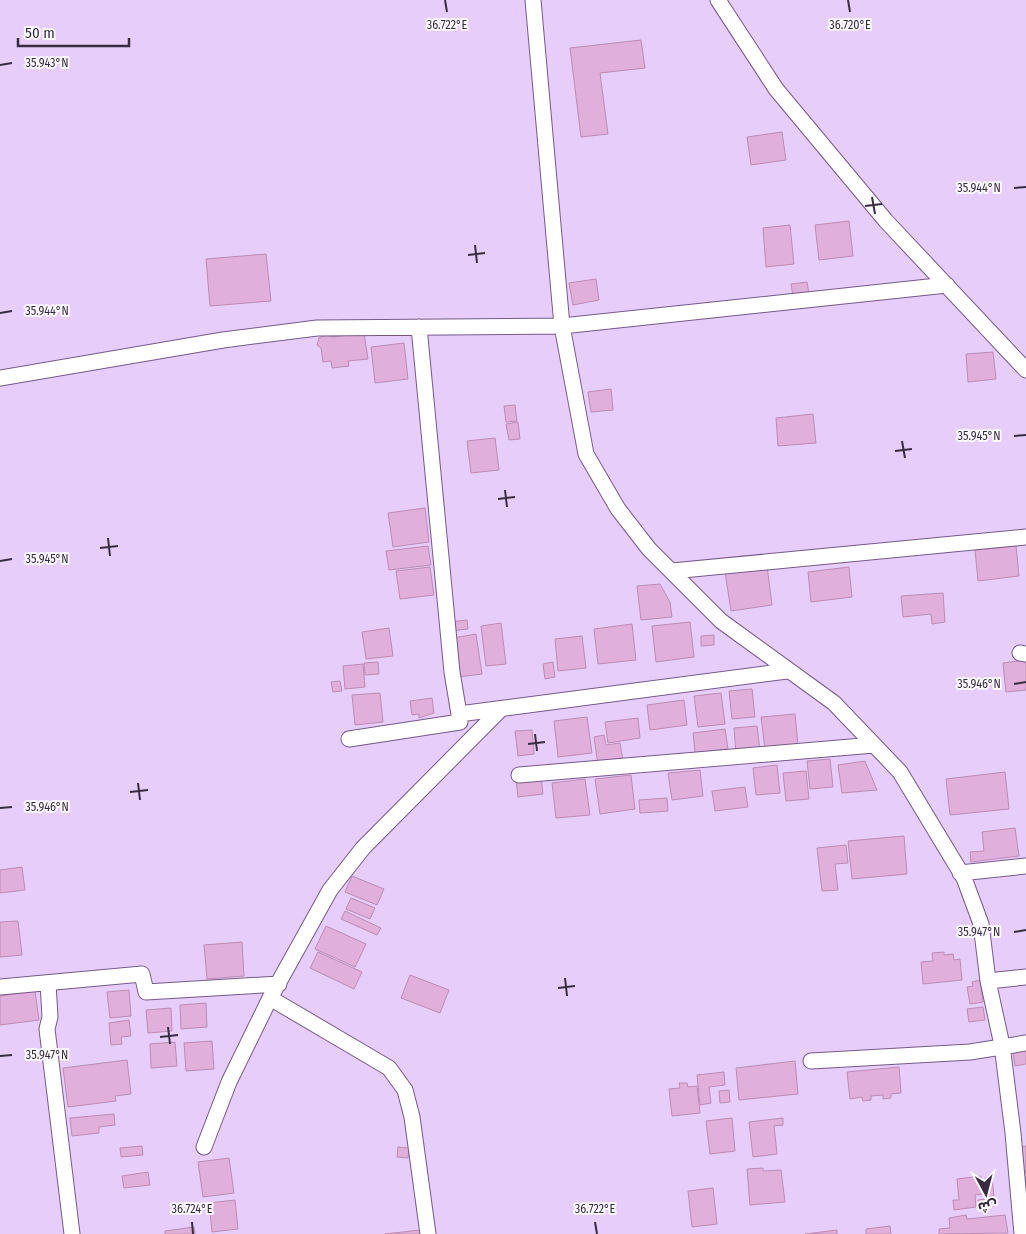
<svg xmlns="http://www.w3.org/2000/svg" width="1026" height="1234" font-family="'Fira Sans Condensed','Noto Sans Arabic',sans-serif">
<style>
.building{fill:#e1afdb;stroke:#bb8bb5}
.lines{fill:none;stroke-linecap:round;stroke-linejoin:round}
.minor-casing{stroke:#765989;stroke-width:17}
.minor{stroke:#fff;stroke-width:15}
.ticks{fill:none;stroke:#392c42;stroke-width:2}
.ticks-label{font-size:12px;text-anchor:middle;fill:#392c42;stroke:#fcf9fe;stroke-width:4;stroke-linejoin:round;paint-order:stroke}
</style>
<rect width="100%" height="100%" fill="#e7cefa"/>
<!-- building -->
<path class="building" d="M641,40l4,28 -45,5 8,61 -27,3 -11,-89z
M782,132l4,28 -35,5 -4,-28z
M849,221l4,35 -34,4 -4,-35z
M790,225l4,39 -28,3 -3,-39z
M266,254l5,47 -61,5 -4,-47z
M596,279l3,21 -26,5 -4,-22z
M807,282l2,12 -16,2 -2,-12z
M364,333l4,26 -20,2 1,5 -17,2 -1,-7 -8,1 -2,-14 -4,-3 2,-7 7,-3 6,2z
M404,343l4,36 -33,4 -4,-36z
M993,352l3,27 -28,3 -2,-28z
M611,389l2,21 -22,2 -3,-20z
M515,405l2,16 -11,1 -2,-16z
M813,414l3,29 -38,3 -2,-28z
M518,422l2,17 -11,1 -3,-16z
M495,438l4,32 -28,3 -4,-32z
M425,508l4,34 -36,5 -5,-34z
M428,546l3,19 -42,5 -3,-19z
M1016,546l3,30 -41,5 -3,-31z
M767,566l5,39 -41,6 -6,-39z
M430,567l4,28 -34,4 -4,-28z
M849,567l3,30 -41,5 -3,-30z
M660,584l10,18 2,15 -31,3 -4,-34z
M943,593l2,29 -13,2 -1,-10 -28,3 -2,-21z
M467,620l1,9 -18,2 -1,-9z
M690,622l4,35 -38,5 -4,-36z
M501,623l5,41 -20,2 -5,-40z
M632,624l4,36 -38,4 -4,-35z
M389,628l4,28 -27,3 -4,-27z
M476,634l6,40 -24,3 -5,-39z
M714,635v10l-13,1v-10z
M582,636l4,32 -28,3 -3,-32z
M1026,660v30l-20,2 -3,-29z
M378,662l1,12 -14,1 -1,-12z
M553,662l2,15 -10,2 -2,-15z
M363,664l2,23 -20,2 -2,-23z
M340,681l2,10 -9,1 -2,-10z
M752,689l3,28 -23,2 -3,-28z
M380,693l3,29 -28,3 -3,-30z
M721,693l4,31 -27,3 -4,-31z
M432,698l2,15 -15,5v-4l-7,1 -2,-14z
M684,700l3,25 -37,5 -3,-25z
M795,714l3,31 -33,4 -4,-32z
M587,717l5,36 -34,4 -4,-36z
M638,718l2,20 -32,5 -3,-21z
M757,726l3,25 -24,2 -2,-25z
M725,729l3,20 -33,4 -2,-20z
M532,730l2,24 -16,2 -3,-25z
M604,735l2,10 14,-2 3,18 -25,4 -4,-28z
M830,759l3,28 -23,2 -3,-28z
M865,761l12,29 -35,3 -4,-28z
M777,765l3,28 -24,2 -3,-27z
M700,770l3,26 -31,4 -4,-27z
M806,771l3,28 -23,2 -3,-28z
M1005,772l4,37 -59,6 -4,-36z
M631,775l4,34 -35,5 -5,-35z
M541,776l2,18 -25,3 -2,-17z
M585,779l5,36 -34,3 -4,-35z
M745,787l3,20 -33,4 -3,-20z
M667,798l1,13 -28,2 -1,-13z
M1015,828l4,28 -48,6 -1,-10 14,-1 -2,-19z
M904,836l3,38 -55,5 -4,-38z
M846,845l2,18 -13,1 3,26 -16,1 -5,-43z
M22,867l3,23 -25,3v-23z
M352,876l32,13 -7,16 -32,-13z
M351,898l24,10 -5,11 -24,-10z
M345,911l36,17 -4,7 -36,-16z
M18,921l4,34 -22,2v-35z
M326,926l40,18 -11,23 -40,-18z
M242,942l2,34 -37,3 -3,-34z
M318,952l44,20 -8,17 -44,-21z
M944,952v3l9,-1 1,6 6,-1 2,21 -39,4 -2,-22 12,-1 -1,-8z
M410,975l39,15 -9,23 -39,-15z
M980,980l3,22 -13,2 -3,-17 6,-1 -1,-4z
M129,990l2,26 -21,2 -3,-26z
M35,991l4,29 -39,5v-29z
M206,1003l1,24 -26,2 -1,-24z
M983,1007l2,13 -16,2 -2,-13z
M171,1008l1,23 -24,2 -2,-23z
M129,1020l2,16 -10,1 1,7 -11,1 -2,-22z
M212,1041l2,28 -28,2 -2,-28z
M175,1042l2,24 -26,2 -1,-24z
M1026,1045v19l-11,2 -3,-20z
M127,1060l4,34 -16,2 1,5 -48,6 -5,-39z
M795,1061l3,33 -59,6 -3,-32z
M899,1067l2,26 -10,1v4l-8,1v-4l-12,1v4l-8,1 -1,-4 -12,2 -3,-27z
M724,1072l1,13 -16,2 2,16 -11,2 -3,-30z
M679,1083h8l1,4 9,-1 3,27 -28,3 -3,-27 11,-1z
M729,1090l1,12 -10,1 -1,-12z
M114,1114l1,11 -16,2v6l-27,3 -2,-18z
M732,1118l3,33 -25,3 -4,-33z
M783,1118v7l-9,1 3,28 -24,3 -4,-35z
M142,1146l1,9 -22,2 -1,-9z
M1026,1146v36h-3l-3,-35z
M398,1147l11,1 -1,10 -11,-1z
M229,1158l5,35 -31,4 -5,-35z
M763,1168v3l18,-1 4,32 -35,3 -3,-36z
M148,1172l2,13 -26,3 -2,-12z
M981,1176l2,18 -8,1 1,12 -22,3 -1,-10h6l-2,-21z
M992,1177l2,19 -7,1 -2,-19z
M713,1188l4,36 -25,3 -4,-36z
M993,1198l1,8 -15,1 -1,-7z
M235,1200l3,29 -26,3 -3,-29z
M966,1215l1,4 38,-4 3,18 -69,1v-5l11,-1 -1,-10z
M890,1226l1,8h-25v-5z
M194,1227l1,7h-30v-3z
M420,1230l1,4h-36z
M837,1230v4h-32z"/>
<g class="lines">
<defs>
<path id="minor" d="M533,0l29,326 24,128 32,55 31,40 72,72 113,82 66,69 64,106 17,46 7,57 14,64 11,88 9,101
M718,0l58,89 110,132 140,149
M419,327l33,345 7,42 328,-43
M0,378l223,-38 94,-12 245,-2 385,-41
M672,571l354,-34
M1020,653l6,1
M349,739l111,-17 -1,-8
M519,775l355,-30
M960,873l66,-7
M988,981l38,-4
M48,983l2,34 -3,12 25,205
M0,987l142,-13 4,18 133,-8
M811,1061l159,-9 56,-9
M204,1147l25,-65 41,-84
M428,1234l-16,-117 -7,-27 -16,-22 -119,-70 60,-108 33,-42 138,-139"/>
</defs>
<!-- minor casing -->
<use href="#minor" class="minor-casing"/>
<!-- minor -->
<use href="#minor" class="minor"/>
</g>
<!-- ticks -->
<path class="ticks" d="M445,0l2,12M848,0l2,12M0,65l12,-2M1014,188l12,-1M872,197l3,17M865,206l17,-2M475,245l2,18M468,255l17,-2M0,313l12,-2M1014,436l12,-1M902,441l3,17M895,451l17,-2M505,490l2,17M498,499l17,-2M108,538l2,18M100,548l18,-2M0,561l12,-2M1014,684l12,-2M535,734l2,17M528,744l17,-2M138,783l2,17M130,792l18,-2M0,808l12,-1M1014,932l12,-2M565,978l2,18M558,988l17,-2M168,1027l2,17M160,1037l18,-2M0,1056l12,-1M192,1222l1,12M595,1222l2,12"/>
<g class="ticks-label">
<text x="447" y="29">36.722°E</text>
<text x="850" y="29">36.720°E</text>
<text x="47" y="67">35.943°N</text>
<text x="979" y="192">35.944°N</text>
<text x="47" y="315">35.944°N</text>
<text x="979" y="440">35.945°N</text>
<text x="47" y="563">35.945°N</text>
<text x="979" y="688">35.946°N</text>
<text x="47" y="811">35.946°N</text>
<text x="979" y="936">35.947°N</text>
<text x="47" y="1059">35.947°N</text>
<text x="192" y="1213">36.724°E</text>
<text x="595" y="1213">36.722°E</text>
</g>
<!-- north arrow -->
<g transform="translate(986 1194) rotate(173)" stroke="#fcf9fe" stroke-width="4" paint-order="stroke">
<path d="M0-4L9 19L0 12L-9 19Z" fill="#392c42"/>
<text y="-8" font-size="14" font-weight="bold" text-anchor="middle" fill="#392c42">ش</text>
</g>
<!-- scale -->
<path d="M18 38v8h111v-8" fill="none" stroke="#392c42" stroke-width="2.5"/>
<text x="25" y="38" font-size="15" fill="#392c42" stroke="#fcf9fe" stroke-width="4" paint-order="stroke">50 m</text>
</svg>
